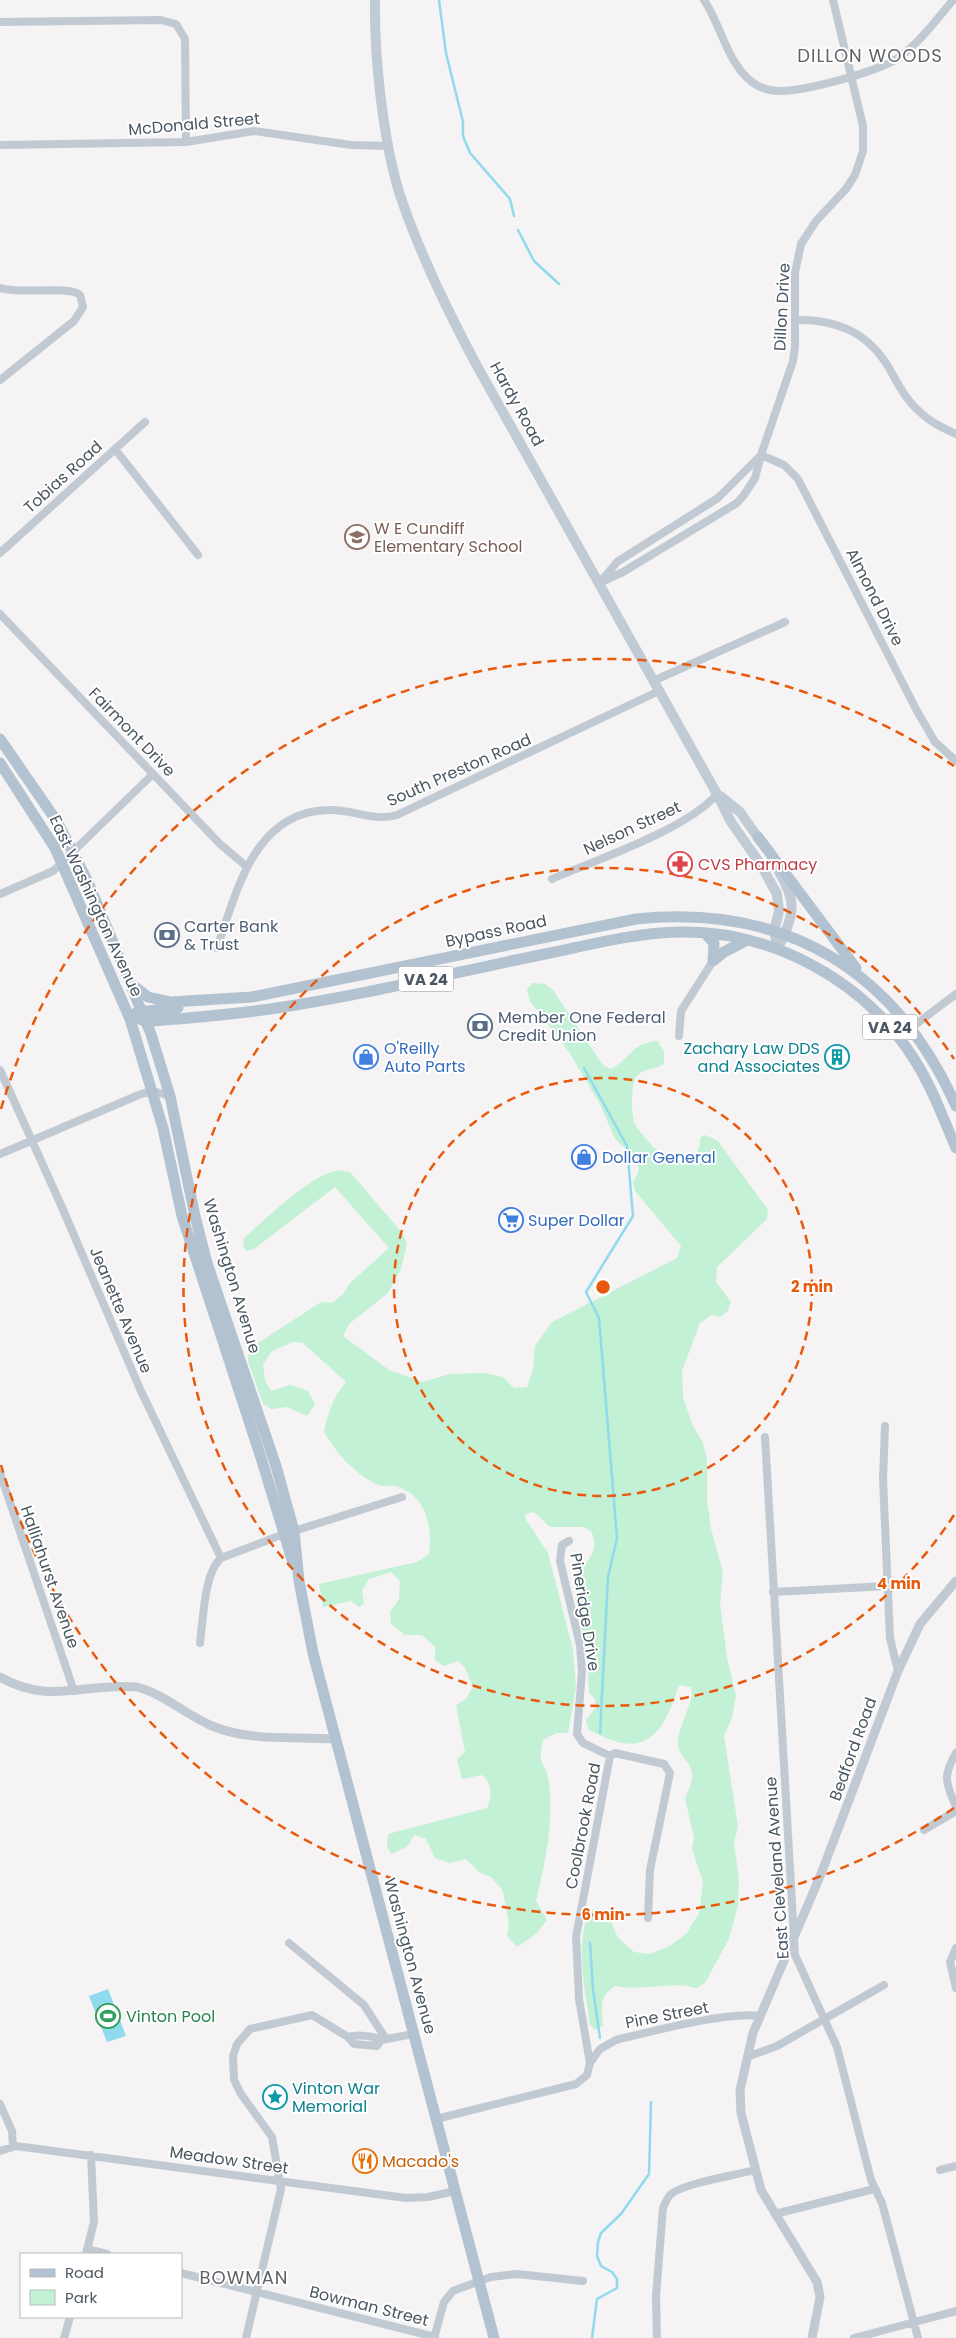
<svg xmlns="http://www.w3.org/2000/svg" width="956" height="2338" font-family="Poppins,sans-serif">
<style>
.green{fill:#c3f1d5}
.water{fill:#90daee}
.lines{fill:none;stroke-linecap:round;stroke-linejoin:round}
.stream{stroke:#90daee;stroke-width:2.5}
.minor{stroke:#c1cad2;stroke-width:8}
.tertiary{stroke:#c1cad2;stroke-width:9}
.secondary{stroke:#c1cbd6;stroke-width:10}
.primary{stroke:#b3c2d1;stroke-width:11}
.ring{fill:none;stroke:#e8590c;stroke-width:2.5;stroke-dasharray:9 6}
.labels{text-anchor:middle;dominant-baseline:central;stroke-width:4;stroke-linejoin:round;paint-order:stroke}
.shield{fill:#fff;stroke:#808990;stroke-width:1}
.shield-label{font-size:15px;font-weight:bold;fill:#4a5661}
.street-label{font-size:16px;fill:#4a5661;stroke:#fff}
.education-label{font-size:16px;fill:#785e54;stroke:#fff;text-anchor:start}
.health-label{font-size:16px;fill:#be3a42;stroke:#fff;text-anchor:start}
.service-label{font-size:16px;fill:#4e5e75;stroke:#fff;text-anchor:start}
.shop-label{font-size:16px;fill:#366cbe;stroke:#fff;text-anchor:start}
.culture-label{font-size:16px;fill:#0d838f;stroke:#fff;text-anchor:end}
.leisure-label{font-size:16px;fill:#27864d;stroke:#fff;text-anchor:start}
.food-label{font-size:16px;fill:#c56008;stroke:#fff;text-anchor:start}
.neighbourhood-label{font-size:18px;letter-spacing:1px;fill:#5f6368;stroke:#fff}
.centre{fill:#e8590c;stroke:#fff;stroke-width:2.5}
.ring-label{font-size:15px;text-anchor:middle;font-weight:bold;fill:#e8590c;stroke:#fff;stroke-width:4;stroke-linejoin:round;paint-order:stroke}
</style>
<rect width="100%" height="100%" fill="#f5f3f3"/>
<!-- green -->
<path class="green" d="M532,983l13,1 8,6 49,74 8,5c21,-9 19,-26 48,-28l6,11v12c-10,6 -23,4 -29,15 -3,4 -2,13 -3,19 0,7 0,19 3,26 4,9 26,32 35,35 16,6 32,-5 30,-21l5,-3 13,6 50,69 -1,9 -50,48 -1,15 15,20 -4,10 -7,5 -8,-2 -12,8 -18,48 1,26 9,27 11,19 4,17v40l4,29 12,43 -3,31 7,55 9,37 -4,23 -8,18 14,91 -4,15 5,38 -1,25 -9,34 -24,44 -9,5c-26,-8 -54,4 -80,-2 -18,9 -14,23 -13,40l-8,4 -5,-5c-5,-36 -15,-78 -1,-114l9,-3 11,9 9,21 16,14 16,2 20,-8 17,-13 12,-20 4,-31 -11,-33 2,-11 -9,-40c20,-38 -9,-35 -7,-58 2,-13 11,-32 14,-45l-1,-8 -12,-2c-17,53 -36,76 -91,44l-2,-9 10,-13 -1,-8 -6,-6 -2,-39 -12,-59 -1,-17c12,-15 27,-27 17,-47l-8,-4h-33l-16,-15 -8,2 -1,4 23,35 25,97 3,38 -8,45h-12l-13,7c-7,27 4,22 6,43 5,40 -4,80 -13,118l11,19 -11,14 -19,13 -10,-11 2,-11 -6,-34 -12,-14 -12,-5 -13,-13 -16,4 -15,-5 -9,-19 -12,-4 -7,12 -16,7 -4,-8 1,-12 99,-26c5,-12 6,-24 -5,-33l-20,4 -5,-20 8,-7 -9,-47 10,-6 7,-12 -8,-19 -7,-7 -14,5 -9,-6v-13l-13,-12h-17l-14,-11 -1,-12 9,-13 1,-18 -9,-9 -22,7 -7,11 2,13 -5,4 -8,-6 -28,6 -4,-23 98,-22 12,-8c4,-25 -3,-59 -31,-67 -7,-3 -16,1 -22,-3 -23,-12 -39,-30 -52,-52 4,-19 9,-35 22,-50l-43,-39 -10,-1 -21,9 -9,13 2,17 6,10 19,-6 18,6 7,14 -8,11 -20,-9 -15,2 -9,-5 -15,-43 1,-12 72,-47 11,1 11,-9 7,-11 39,-35 -54,-61 -81,62 -7,2 -4,-5 1,-8c22,-19 63,-60 91,-67 4,-2 10,0 15,1l53,62 4,10 -6,25 -13,24 -39,31 -6,12 46,34 34,12 26,-8 35,-1 19,4 11,11 13,-1 6,-18 2,-23 17,-24 125,-64 4,-12 -46,-55 -2,-9 6,-11 -3,-13 -21,-19 -15,-35 -31,-52 -39,-51 -3,-11z"/>
<!-- water -->
<path class="water" d="M108,1989l18,47 -19,6 -18,-46z"/>
<g class="lines">
<!-- stream -->
<path class="stream" d="M439,0l7,53 17,69v14l7,17 40,46 4,17
M518,230l16,31 25,23
M584,1068l43,78 6,70 -47,76 13,26 18,220 -9,39 -8,156
M590,1943l3,46 7,49
M592,2338l5,-39 20,-11v-9l-5,-7 -11,-6 -4,-10 1,-14 3,-9 20,-19 28,-40 2,-72"/>
<!-- minor -->
<path class="minor" d="M704,0c17,25 23,63 48,82 8,6 19,9 29,9 24,0 101,-20 120,-35 20,-15 36,-37 52,-56
M0,22l161,-2 15,4 9,15 1,103
M0,145l186,-3 68,-11 97,14 38,1
M0,288c21,7 68,-3 80,7l3,12 -9,14 -74,59
M796,320c40,-1 72,12 93,48 9,16 17,32 31,44 10,10 23,16 36,22
M115,449l83,106
M761,455l23,10 14,14 119,232 18,31 21,19
M0,553l145,-131
M602,580l15,-18 101,-64 43,-43
M599,583l24,-11 114,-69 7,-8 11,-17 6,-23 32,-94 2,-15v-73l6,-29 15,-23 30,-32 9,-14 8,-24v-25l-30,-126
M0,614l220,230 26,22
M653,681l132,-59
M552,879c44,-19 136,-50 165,-85
M0,894l53,-23 100,-97
M217,948c20,-57 37,-137 112,-138 24,-1 44,12 68,5l262,-124
M679,1036l2,-25 32,-50
M899,1037l57,-43
M0,1070l61,135 79,184 81,169
M0,1154l141,-60 12,-3 17,5
M885,1426l-2,53 7,159 8,33
M765,1437l30,518 42,92 34,133 11,23 36,135
M0,1473l74,218
M294,1531l108,-34
M569,1541l-7,4 -2,16 20,84 2,26 -5,63 6,9 27,13 5,-3 49,11 6,9 -20,97 -2,48
M773,1592l115,-6
M200,1643c3,-22 4,-70 21,-85l63,-24
M956,1753c-14,24 -10,30 0,54
M924,1830l32,-19
M289,1943l75,62 22,34
M956,1948l-6,14 6,26
M348,2037c8,-3 26,-1 33,3l32,-6
M747,2057l30,-11 107,-61
M590,2063l10,-14 16,-9c33,-8 113,-29 143,-24
M0,2104l12,27 1,15
M436,2119l140,-35 11,-9 3,-12 -11,-64 -3,-62 34,-181
M0,2151l16,-5 390,52 22,-1 27,-6
M940,2170l16,-4
M775,2214l99,-25
M87,2249l20,5
M86,2254l8,-32 -3,-67
M181,2273l254,64
M64,2338l6,-21
M246,2338l35,-149 -9,-52 -31,-43 -7,-14 -1,-24 4,-12 13,-15 62,-14 36,22 6,7 23,2 4,-6
M434,2338l10,-36 9,-11 5,-2 33,-12 26,-3 66,7
M657,2338l-1,-42 7,-88c2,-5 4,-10 8,-14 14,-11 65,-19 84,-24
M854,2338l102,-27"/>
<!-- tertiary -->
<path class="tertiary" d="M0,1677c50,29 85,5 137,10 27,7 49,28 75,39 39,16 82,10 123,13
M812,2338l8,-41 -3,-15 -56,-92 -20,-77 -1,-23 13,-57 68,-159 77,-203 22,-47 36,-43"/>
<!-- secondary -->
<path class="secondary" d="M375,0c-1,56 8,139 24,192 20,61 48,118 78,174l240,428 14,28 30,43 16,29 2,17 -5,20 4,18
M720,796l20,16 21,30
M779,872c17,28 16,41 2,70"/>
<!-- primary -->
<path class="primary" d="M0,739l58,84 30,59 63,152 19,62 25,120 12,47 69,203 18,65 5,50 14,72 181,685
M0,763l55,85 75,171 33,109 19,88 80,245 31,102
M758,837l98,131
M705,933l9,10 -1,18
M713,961l11,-9 23,-12
M134,986l14,11 23,5 81,-5 384,-78c149,-15 259,50 320,187
M137,1012l41,-4
M128,1014c5,2 11,5 17,7 10,1 23,-2 33,-2 33,-3 66,-6 99,-11 88,-13 175,-35 263,-53 46,-9 92,-22 139,-23 93,-2 186,49 235,127 18,28 29,59 42,89"/>
</g>
<!-- distance rings -->
<g class="ring">
<circle cx="603" cy="1287" r="209"/>
<path d="M954 1515A419 419 0 1 1 954 1059"/>
<path d="M954 1808A628 628 0 0 1 1 1465M1 1109A628 628 0 0 1 954 766"/>
</g>
<!-- icons -->
<defs>
<symbol id="school-ring" viewBox="-11 -11 22 22"><circle r="9.5" fill="#fff" stroke="#8d6e63" stroke-width="1.5"/><path d="M0-5L7-2L0 1L-7-2ZM-4 1L0 2.5L4 1V4Q0 6-4 4Z" fill="#8d6e63"/></symbol>
<symbol id="pharmacy-ring" viewBox="-11 -11 22 22"><circle r="9.5" fill="#fff" stroke="#e0444e" stroke-width="1.5"/><path d="M-2-6h4v4h4v4h-4v4h-4v-4h-4v-4h4Z" fill="#e0444e"/></symbol>
<symbol id="bank-ring" viewBox="-11 -11 22 22"><circle r="9.5" fill="#fff" stroke="#5c6f8a" stroke-width="1.5"/><path d="M-6-4H6V4H-6ZM0-2.3a2.3 2.3 0 1 0 0 4.6a2.3 2.3 0 1 0 0-4.6Z" fill="#5c6f8a"/></symbol>
<symbol id="shop-ring" viewBox="-11 -11 22 22"><circle r="9.5" fill="#fff" stroke="#3f7fe0" stroke-width="1.5"/><path d="M-5-2.5h2.3a2.7 3.5 0 0 1 5.4 0H5L5.5 6h-11ZM-1.5-2.5h3a1.5 2.3 0 0 0-3 0Z" fill="#3f7fe0"/></symbol>
<symbol id="building-ring" viewBox="-11 -11 22 22"><circle r="9.5" fill="#fff" stroke="#0f9aa8" stroke-width="1.5"/><path d="M-4-6H4V6H1V3H-1V6H-4ZM-2.5-4.3h1.7v1.8h-1.7ZM.8-4.3h1.7v1.8H.8ZM-2.5-1h1.7V.8h-1.7ZM.8-1h1.7V.8H.8Z" fill="#0f9aa8"/></symbol>
<symbol id="supermarket-ring" viewBox="-11 -11 22 22"><circle r="9.5" fill="#fff" stroke="#3f7fe0" stroke-width="1.5"/><path d="M-6-5.5h2.5l.6 2H6L4.5 2H-2.5L-4.4-4H-6ZM-1.5 3.2a1.3 1.3 0 1 0 .1 0ZM3 3.2a1.3 1.3 0 1 0 .1 0Z" fill="#3f7fe0"/></symbol>
<symbol id="stadium-ring" viewBox="-11 -11 22 22"><circle r="9.5" fill="#fff" stroke="#2e9e5b" stroke-width="1.5"/><path d="M0-5a6.5 5 0 1 0 0 10a6.5 5 0 1 0 0-10ZM-3.5-1.8h7v3.6h-7Z" fill="#2e9e5b"/></symbol>
<symbol id="sight-ring" viewBox="-11 -11 22 22"><circle r="9.5" fill="#fff" stroke="#0f9aa8" stroke-width="1.5"/><path d="M0-6L1.8-2.2L6-1.7L2.9 1.2L3.7 5.4L0 3.3L-3.7 5.4L-2.9 1.2L-6-1.7L-1.8-2.2Z" fill="#0f9aa8"/></symbol>
<symbol id="restaurant-ring" viewBox="-11 -11 22 22"><circle r="9.5" fill="#fff" stroke="#e8710a" stroke-width="1.5"/><path d="M-5-6h1v4h1v-4h1v4h1v-4h1v5L-1.5 .5V6h-2V.5L-5-1ZM5-6V6H3V1.5H1.5Q1.5-4 5-6Z" fill="#e8710a"/></symbol>
</defs>
<g fill-rule="evenodd">
<use href="#school-ring" x="343" y="523" width="28" height="28"/>
<use href="#pharmacy-ring" x="666" y="850" width="28" height="28"/>
<use href="#bank-ring" x="153" y="921" width="28" height="28"/>
<use href="#bank-ring" x="466" y="1012" width="28" height="28"/>
<use href="#shop-ring" x="352" y="1043" width="28" height="28"/>
<use href="#building-ring" x="823" y="1043" width="28" height="28"/>
<use href="#shop-ring" x="570" y="1143" width="28" height="28"/>
<use href="#supermarket-ring" x="497" y="1206" width="28" height="28"/>
<use href="#stadium-ring" x="94" y="2002" width="28" height="28"/>
<use href="#sight-ring" x="261" y="2083" width="28" height="28"/>
<use href="#restaurant-ring" x="351" y="2147" width="28" height="28"/>
</g>
<g class="labels">
<!-- shield labels -->
<g class="shield">
<rect x="398.5" y="966.5" width="55" height="25" rx="4"/>
<rect x="862.5" y="1014.5" width="55" height="25" rx="4"/>
</g>
<g class="shield-label">
<text x="426" y="979">VA 24</text>
<text x="890" y="1027">VA 24</text>
</g>
<!-- street labels -->
<g class="street-label">
<text transform="translate(194 124) rotate(-5)">McDonald Street</text>
<text transform="translate(782 307) rotate(-87)">Dillon Drive</text>
<text transform="translate(517 404) rotate(61)">Hardy Road</text>
<text transform="translate(63 477) rotate(-42)">Tobias Road</text>
<text transform="translate(875 597) rotate(63)">Almond Drive</text>
<text transform="translate(132 732) rotate(46)">Fairmont Drive</text>
<text transform="translate(459 770) rotate(-24)">South Preston Road</text>
<text transform="translate(632 828) rotate(-25)">Nelson Street</text>
<text transform="translate(96 906) rotate(65)">East Washington Avenue</text>
<text transform="translate(496 931) rotate(-12)">Bypass Road</text>
<text transform="translate(232 1276) rotate(73)">Washington Avenue</text>
<text transform="translate(121 1310) rotate(67)">Jeanette Avenue</text>
<text transform="translate(50 1577) rotate(71)">Halliahurst Avenue</text>
<text transform="translate(585 1612) rotate(81)">Pineridge Drive</text>
<text transform="translate(853 1749) rotate(-70)">Bedford Road</text>
<text transform="translate(583 1826) rotate(-79)">Coolbrook Road</text>
<text transform="translate(777 1868) rotate(-94)">East Cleveland Avenue</text>
<text transform="translate(410 1956) rotate(75)">Washington Avenue</text>
<text transform="translate(667 2015) rotate(-11)">Pine Street</text>
<text transform="translate(229 2160) rotate(8)">Meadow Street</text>
<text transform="translate(369 2306) rotate(14)">Bowman Street</text>
</g>
<!-- education labels -->
<g class="education-label">
<text x="374" y="528">W E Cundiff<tspan x="374" dy="18">Elementary School</tspan></text>
</g>
<!-- health labels -->
<g class="health-label">
<text x="698" y="864">CVS Pharmacy</text>
</g>
<!-- service labels -->
<g class="service-label">
<text x="184" y="926">Carter Bank<tspan x="184" dy="18">&amp; Trust</tspan></text>
<text x="498" y="1017">Member One Federal<tspan x="498" dy="18">Credit Union</tspan></text>
</g>
<!-- shop labels -->
<g class="shop-label">
<text x="384" y="1048">O'Reilly<tspan x="384" dy="18">Auto Parts</tspan></text>
<text x="602" y="1157">Dollar General</text>
<text x="528" y="1220">Super Dollar</text>
</g>
<!-- culture labels -->
<g class="culture-label">
<text x="820" y="1048">Zachary Law DDS<tspan x="820" dy="18">and Associates</tspan></text>
<text x="292" y="2088" text-anchor="start">Vinton War<tspan x="292" dy="18">Memorial</tspan></text>
</g>
<!-- leisure labels -->
<g class="leisure-label">
<text x="126" y="2016">Vinton Pool</text>
</g>
<!-- food labels -->
<g class="food-label">
<text x="382" y="2161">Macado's</text>
</g>
<!-- neighbourhood labels -->
<g class="neighbourhood-label">
<text x="870" y="55">DILLON WOODS</text>
<text x="244" y="2277">BOWMAN</text>
</g>
</g>
<circle cx="603" cy="1287" r="8" class="centre"/>
<g class="ring-label">
<text x="812" y="1292">2 min</text>
<text x="899" y="1589">4 min</text>
<text x="603" y="1920">6 min</text>
</g>
<!-- legend -->
<rect x="20" y="2253" width="162" height="65" fill="#ffffff" stroke="#b7bbc0"/>
<rect x="30" y="2269" width="25" height="8" fill="#b3c2d1" stroke="#b7bbc0"/>
<text x="65" y="2278" font-size="15" fill="#4a5661">Road</text>
<rect x="30" y="2290" width="25" height="15" fill="#c3f1d5" stroke="#b7bbc0"/>
<text x="65" y="2303" font-size="15" fill="#4a5661">Park</text>
</svg>
